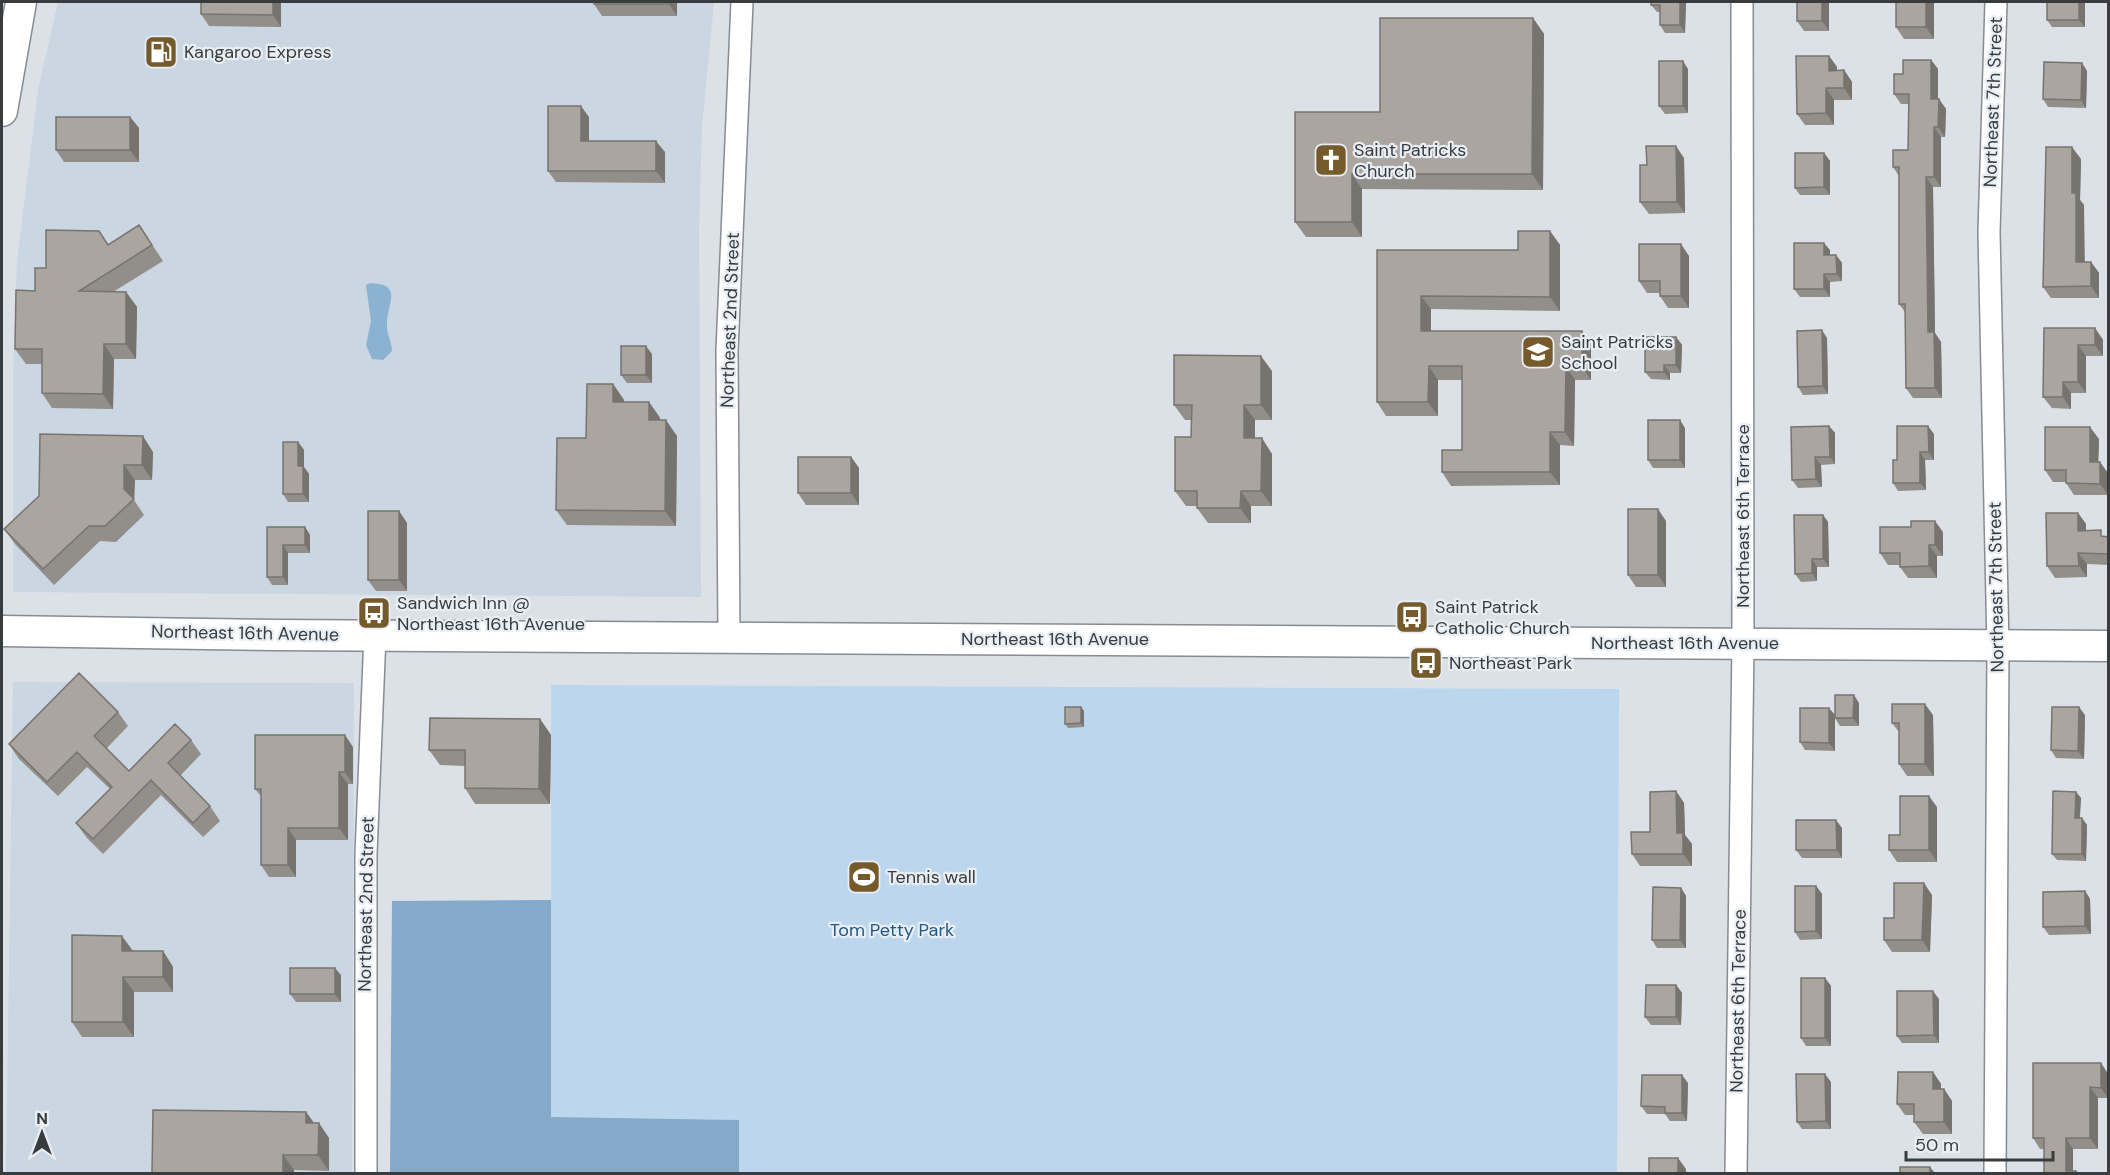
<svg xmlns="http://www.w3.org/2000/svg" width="2110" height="1175" font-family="'DM Sans',sans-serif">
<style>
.built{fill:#cad6e1}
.green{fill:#bcd6ed}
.forest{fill:#84a9c9}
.water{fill:#8cb2d2}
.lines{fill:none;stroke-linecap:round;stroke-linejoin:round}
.street-casing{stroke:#868c91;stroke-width:24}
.secondary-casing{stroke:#868c91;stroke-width:33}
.street{stroke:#fff;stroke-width:21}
.secondary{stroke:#fff;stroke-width:30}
.wall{fill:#928e89}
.shaded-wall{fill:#77746f}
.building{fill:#aaa59f;stroke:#77746f;stroke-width:1.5}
.labels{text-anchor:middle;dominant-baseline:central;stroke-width:4.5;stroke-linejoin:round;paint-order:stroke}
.poi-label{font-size:18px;fill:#393c3e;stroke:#e8eef4;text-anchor:start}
.street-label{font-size:18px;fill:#393c3e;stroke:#e8eef4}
.park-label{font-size:18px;fill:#205985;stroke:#e8eef4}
</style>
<rect width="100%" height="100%" fill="#dbe1e7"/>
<!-- built -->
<path class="built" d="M58,2h656l-12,125 -3,101 2,369 -688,-5v-220l4,-110 21,-172z
M13,682l341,1 -2,490 -346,1z"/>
<!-- green -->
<path class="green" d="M551,685l1068,4 -2,484h-878v-53l-188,-3z"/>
<!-- forest -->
<path class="forest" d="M551,900v217l188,3v53h-349l2,-272z"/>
<!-- water -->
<path class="water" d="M370,283c33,1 18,19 17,40 -1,11 5,18 5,28l-9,9 -11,-1 -6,-14 5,-24 -5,-36z"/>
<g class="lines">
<defs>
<path id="street" d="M729,638l-2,-287 15,-349
M366,1174v-320l9,-219
M1736,1174l7,-531 -1,-641
M1995,1174l3,-528 -9,-414 7,-230"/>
<path id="secondary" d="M2,111l19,-109
M2,631l276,4 1830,11"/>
</defs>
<!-- street casing -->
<use href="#street" class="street-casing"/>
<!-- secondary casing -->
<use href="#secondary" class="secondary-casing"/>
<!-- street -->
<use href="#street" class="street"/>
<!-- secondary -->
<use href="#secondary" class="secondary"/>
</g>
<!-- wall -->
<path class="wall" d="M201,2h80v25l-72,-1 -8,-12z
M677,2v14h-75l-8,-12z
M1651,2h35l-1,31h-20l-5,-8v-13h-3l-6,-7z
M1797,2h32v29h-25l-7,-10z
M1896,2h38v37h-30l-8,-12z
M2085,2v25h-33l-5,-7z
M1533,18l11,16 -1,156 -181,-1v48h-56l-11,-15 85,-110z
M1829,56l8,11v4l7,-1 8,12v18h-18v25h-29l-8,-11z
M1931,60l7,9v30l8,10 -1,28h-4v50h-8l2,146 6,9 1,56h-29l-7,-10 -1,-76 -6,-8v-128l-6,-9 15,-17 1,-46h-8l-7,-10 9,-20z
M2082,63l5,8 -1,37 -38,-1 -5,-8z
M1688,69v44l-23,1 -6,-8z
M130,117l9,11v34h-75l-8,-12z
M589,117v24l76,11v31l-109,-1 -8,-11z
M1824,153l6,8v34h-30l-5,-7z
M1684,158l1,55 -36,1 -9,-12 7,-37z
M2081,159l-1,41 4,5v57h7l8,11v25h-48l-8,-11z
M139,225l24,36 -50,31h13l11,15 -1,52h-22l-1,50 -61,-1 -10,-15v-29h-16l-11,-15 20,-58 11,-23 63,-24z
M1550,231l10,14v66l-129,-2v22h151l9,13v36h-16l-1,66 -14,-1v40l-109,1 -9,-14 20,-22v-70h-24v36h-52l-9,-14v-152h141z
M1830,250v5h6l6,8v18l-12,1v15h-30l-6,-8z
M1689,256v52h-21l-8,-12v-3h-13l-8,-12z
M2044,328h51l8,12v16h-17v37h-15v16l-19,-1 -9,-11z
M1676,337l6,8 -1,28h-11v7l-19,-1 -6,-7z
M1827,338l1,56 -25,1 -5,-8z
M652,354v29h-25l-6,-8z
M1272,371v49h-17v18l17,16v52h-21v17h-43l-11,-15v-2h-11l-11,-15 16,-54 1,-17h-7l-11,-15z
M613,384l11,16v2h25l11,16v2l17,16 -1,90 -109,-1 -11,-15 30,-72z
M1829,426l6,7v31l-14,1 1,22 -24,1 -6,-8z
M1685,428v40h-32l-5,-8z
M1934,434v26h-9l1,30 -28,1 -5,-8 4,-23z
M2099,439l-1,23 10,11v22h-34l-8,-12v-1h-13l-8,-12z
M298,442l6,8v17l5,7v28h-21l-5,-8z
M153,452l-1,28h-17l-1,20 10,15 -28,27 -16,-1 -46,44 -39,-41 -11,-15 35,-33z
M851,457l8,11v37h-53l-8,-12z
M399,511l8,12v68h-31l-8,-11z
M2078,513l8,11v6l19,7h4v28l-22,-1v13l-32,1 -8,-12z
M1823,515l5,7 1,45h-12v14l-16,1 -6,-8z
M1666,521v66h-30l-8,-12z
M267,527h38l5,8v18h-22v32h-16l-5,-8z
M1943,532v24h-6v22h-29l-8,-11v-2h-12l-8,-12z
M1859,703v23h-19l-5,-8v33l-30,-1 -5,-8 35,-27z
M1081,707l3,4v16l-16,1 -3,-4z
M118,712l10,14 -22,23 23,22 62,-31 10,14 -21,22 30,30 10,15 -17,16 -42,-42 -58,59 -16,-16 -11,-15 34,-34 -23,-22 -29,29 -39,-37 -10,-15z
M1933,715l1,61h-27l-8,-12v-32l-7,-9z
M2085,715l-1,44 -28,-1 -5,-8z
M540,719l11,16 -1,69h-75l-10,-16v-22l-25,-1 -11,-15z
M353,747v37h-5v56h-52v37h-27l-8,-12v-69l-6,-7z
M1676,791l8,12 1,32 7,9v22h-52l-8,-12 18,-22z
M2076,792l5,6 -1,20h2l5,7 -1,36 -29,-1 -5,-6z
M1937,807v55h-40l-8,-12 11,-15z
M1842,828v30h-40l-6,-8z
M1816,886l6,8v45l-22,1 -5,-8z
M1681,888l5,8v52h-29l-5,-8z
M2085,891l5,8 1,35 -42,1 -6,-8z
M1932,895l-2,57h-38l-8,-12 10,-22z
M133,951h30l10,16v25h-39v45h-52l-10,-15z
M341,975v27h-45l-6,-8z
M1825,978l6,8v60h-25l-5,-8z
M1676,985l6,8 -1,32h-30l-6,-8z
M1939,999v44h-37l-5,-7z
M2101,1063l7,11v24h-10v51h-25v22h3l1,2h-33v-24h-4l-7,-11z
M1933,1072l8,12v5h3l8,12v33h-29l-9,-12v-7h-9l-8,-11z
M1831,1082v47h-29l-5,-7z
M1688,1083l-1,38h-17l-5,-7h-18l-6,-8z
M306,1112l8,11 15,15v33l-35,-1 -142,3z"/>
<!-- shaded-wall -->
<path class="shaded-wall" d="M273,2h8v25l-8,-12z
M669,2h8v14l-8,-12z
M1680,2h6l-1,31 -5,-8z
M1822,2h7v29l-7,-10z
M1926,2h8v37l-8,-12z
M2079,2h6v25l-6,-7z
M1533,18l11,16 -1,156 -11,-16z
M1829,56l8,11v15l-8,-11z
M1931,60l7,9v40l-7,-10z
M1683,61l5,8v44l-5,-7z
M2082,63l5,8 -1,37 -5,-8z
M1844,70l8,12v18l-8,-12z
M1826,88l8,12v25l-8,-12z
M1939,99l7,10 -1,28 -7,-10z
M581,106l8,11v35l-8,-11z
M130,117l9,11v34l-9,-12z
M1934,127l7,10v50l-7,-10z
M656,141l9,11v31l-9,-12z
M1676,146l8,12 1,55 -8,-11z
M2072,147l9,12 -1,41 4,5 1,68 -9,-11 -4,-69z
M1824,153l6,8v34l-6,-8z
M1352,174l10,15v48l-10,-15z
M1926,177l7,10 2,146 6,9 1,56 -7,-10 -7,-56z
M1550,231l10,14v66l-10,-14z
M1824,243l6,7v13l-6,-8z
M1681,244l8,12v52l-8,-12z
M1836,255l6,8v18l-5,-7z
M2091,262l8,11v25l-8,-12z
M1824,274l6,8v15l-6,-8z
M126,292l11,15 -1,52 -10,-15z
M1421,296l10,13v35l-10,-13z
M2095,328l8,12v16l-8,-11z
M1822,330l5,8 1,56 -5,-8z
M1582,331l9,13v36l-9,-13z
M1676,337l6,8 -1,28 -5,-8z
M104,344l10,15 -1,50 -10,-15z
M2078,345l8,11v37l-8,-11z
M646,346l6,8v29l-6,-8z
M1261,356l11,15v49l-11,-15z
M1664,365l6,8v7l-6,-8z
M1429,366l9,14v36l-10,-14z
M1566,367l9,13 -1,66 -9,-14z
M2063,382l8,11v16l-8,-12z
M613,384l11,16v17l-11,-15z
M649,402l11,16v17l-11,-15z
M1244,405l11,15v34l-11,-16z
M666,420l11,16 -1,90 -11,-15z
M1680,420l5,8v40l-5,-8z
M1829,426l6,7v31l-5,-7z
M1928,426l6,8v26l-5,-8z
M2090,427l9,12 -1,34 -8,-11z
M1550,432l10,13v40l-10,-13z
M143,436l10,16 -1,28 -10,-15z
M1262,438l10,16v52l-11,-15z
M298,442l6,8v17l5,7v28l-6,-8 -5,-28z
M1920,452l5,8 1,30 -6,-7z
M851,457l8,11v37l-8,-12z
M1815,457l6,8 1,22 -6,-8z
M2100,462l8,11v22l-8,-11z
M124,465l11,15 -1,20 -10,-11z
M1241,491l10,15v17l-11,-15z
M1658,509l8,12v66l-8,-12z
M399,511l8,12v68l-8,-11z
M2078,513l8,11v18l-8,-11z
M1823,515l5,7 1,45 -6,-8z
M1935,521l8,11v24l-8,-11z
M305,527l5,8v18l-5,-8z
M283,545l5,8v32l-5,-8z
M1929,545l8,11v22l-8,-12z
M2078,553l9,11v13l-8,-11z
M1812,559l5,8v14l-5,-8z
M1854,695l5,8v23l-6,-8z
M1925,704l8,11 1,61 -9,-12z
M1081,707l3,4v16l-3,-4z
M2079,707l6,8 -1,44 -6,-8z
M1829,708l6,7v36l-6,-8z
M540,719l11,16 -1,69 -11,-15z
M345,735l8,12v37l-8,-12z
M339,772l9,12v56l-9,-12z
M1676,791l8,12 1,32 7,9v22l-9,-12 -6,-21z
M2076,792l5,6 -2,26 -4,-6z
M1929,796l8,11v55l-8,-12z
M2082,818l5,7 -1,36 -4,-7z
M1836,820l6,8v30l-5,-8z
M288,828l8,12v37l-8,-12z
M1924,883l8,12 -2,57 -8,-12z
M1816,886l6,8v45l-6,-8z
M1681,888l5,8v52l-6,-8z
M2085,891l5,8 1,35 -6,-8z
M122,936l11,15h-11z
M163,951l10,16v25l-10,-15z
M335,968l6,7v27l-6,-8z
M123,977l11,15v45l-11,-15z
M1825,978l6,8v60l-6,-8z
M1676,985l6,8 -1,32 -5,-8z
M1933,991l6,8v44l-5,-8z
M2101,1063l7,11v24l-7,-10z
M1933,1072l8,12v17l-8,-12z
M1825,1074l6,8v47l-5,-8z
M1682,1075l6,8 -1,38 -5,-8z
M2090,1087l8,11v51l-8,-11z
M1944,1089l8,12v33l-8,-12z
M306,1112l11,15 -11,-4z
M319,1123l10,15v33l-11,-16z
M2066,1138l7,11v24l-7,-2z
M283,1155l11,15v3h-11z
M1678,1158l8,11v4h-8z
M1930,1167l5,6h-5z"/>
<!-- building -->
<path class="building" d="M201,2h72v13l-72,-1z
M594,2h75v2h-75z
M1651,2h29v23h-20v-20h-9z
M1797,2h25v19h-25z
M1896,2h30v25h-30z
M2047,2h32v18h-32z
M1380,18h153l-1,156h-180v48h-57v-110h85z
M1796,56h33v15l15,-1v18h-18v25l-29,1z
M1903,60h28v39h8l-1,28h-4v50h-8l2,155h6l1,56h-29l-1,-84h-6v-137h-6v-17h15l1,-56h-15v-20h9z
M1659,61h24v45h-24z
M2044,62l38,1 -1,37 -38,-1z
M548,106h33v35h75v30h-108z
M56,117h74v33h-74z
M1646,146h30l1,56h-37v-37h7z
M2046,147h26v46h4v69h15v24l-48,1z
M1795,153h29v34l-29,1z
M139,225l13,20 -73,46 47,1v52h-22l-1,50 -61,-1v-44h-27l1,-59 19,1v-23h11v-38l53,1 9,14z
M1518,231h32v66l-129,-1v35h161v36h-16l-1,65h-15v40h-108v-22h20v-84h-33l-1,36h-51v-152h141z
M1794,243h30v12h12l1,19h-13v15h-30z
M1639,244h42v52h-21v-15h-21z
M2044,328h51v17h-17v37h-15v15h-20z
M1822,330l1,56 -25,1 -1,-56z
M1645,337h31v28h-12v7h-19z
M621,346h25v29h-25z
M1174,355l87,1v49h-17v33h18l-1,53h-20l-1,17h-43v-17h-22v-54h16l1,-32h-18z
M587,384h26v18h36v18h17l-1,91 -109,-1 1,-72h29z
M1648,420h32v40h-32z
M1829,426l1,31h-15l1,22 -24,1 -1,-53z
M1897,426h31l1,26h-9v31h-27v-23h4z
M2045,427h45v35h10v22l-34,-1v-13h-21z
M40,434l103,2 -1,29h-18v24l10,10 -29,27h-16l-46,43 -39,-40 35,-33z
M283,442h15v24h5v28h-20z
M798,457h53v36h-53z
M1628,509h30v66h-30z
M368,511h31v69h-31z
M2046,513h32v18l23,-1v6l8,1v17l-31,-1 1,13h-32z
M1794,515h29v44h-11v14l-17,1z
M1911,521h24v24h-6v21l-29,1v-14h-20v-26h31z
M267,527h38v18h-22v32h-16z
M79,673l39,39 -24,24 35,35 46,-47 16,16 -23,23 42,43 -17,17 -42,-43 -58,59 -17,-16 36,-36 -35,-35 -30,30 -38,-38z
M1835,695h19l-1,23h-18z
M1892,704h33v60h-26v-41h-7z
M1065,707h16v16l-16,1z
M2052,707h27l-1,44 -27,-1z
M1800,708h29v35l-29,-1z
M430,718l110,1 -1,70 -74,-1v-38h-36z
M255,735h90v37h-6v56h-51v37h-27v-76h-6z
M1676,791l1,42h6v21h-51l-1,-22h19v-40z
M2053,791l23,1 -1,26h7v36h-30z
M1900,796h29v54h-40v-15h11z
M1796,820h40l1,30h-41z
M1894,883h30l-2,57h-38v-22h10z
M1795,886h21v45l-21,1z
M1653,887l28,1 -1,52h-28z
M2085,891v35l-42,1v-35z
M72,935l50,1v15h41v26h-40v45h-51z
M290,968h45v26h-45z
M1801,978h24v60h-24z
M1646,985h30v32h-31z
M1897,991h36l1,44 -37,1z
M2033,1063h68v25l-11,-1v51h-24v33h10v2h-32v-35h-11z
M1898,1072h35v17h11v33h-30v-18h-17z
M1796,1074h29l1,47 -29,1z
M1642,1075h40v38h-17v-6l-24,-1z
M153,1110l153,2v11h13l-1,32h-35v18h-131z
M1649,1158h29v15h-39h10z
M1900,1167h30v6h-30z"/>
<!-- icons -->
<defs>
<symbol id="fuel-square" viewBox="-11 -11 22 22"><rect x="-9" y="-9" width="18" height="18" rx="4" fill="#755a2c" stroke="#e8eef4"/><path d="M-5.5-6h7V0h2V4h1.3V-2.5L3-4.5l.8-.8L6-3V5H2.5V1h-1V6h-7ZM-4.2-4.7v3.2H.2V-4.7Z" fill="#fff"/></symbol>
<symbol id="church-square" viewBox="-11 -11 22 22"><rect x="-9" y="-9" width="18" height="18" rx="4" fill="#755a2c" stroke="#e8eef4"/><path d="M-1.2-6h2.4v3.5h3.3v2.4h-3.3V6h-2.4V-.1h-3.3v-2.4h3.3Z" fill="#fff"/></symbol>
<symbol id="school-square" viewBox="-11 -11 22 22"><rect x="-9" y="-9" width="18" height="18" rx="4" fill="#755a2c" stroke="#e8eef4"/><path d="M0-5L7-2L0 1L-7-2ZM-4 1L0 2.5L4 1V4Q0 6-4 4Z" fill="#fff"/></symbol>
<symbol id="bus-square" viewBox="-11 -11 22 22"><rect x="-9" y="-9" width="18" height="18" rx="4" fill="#755a2c" stroke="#e8eef4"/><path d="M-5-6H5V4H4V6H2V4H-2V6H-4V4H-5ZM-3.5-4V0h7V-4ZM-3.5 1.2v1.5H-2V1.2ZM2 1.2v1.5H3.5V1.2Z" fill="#fff"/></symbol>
<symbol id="stadium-square" viewBox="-11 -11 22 22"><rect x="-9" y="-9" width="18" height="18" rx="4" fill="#755a2c" stroke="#e8eef4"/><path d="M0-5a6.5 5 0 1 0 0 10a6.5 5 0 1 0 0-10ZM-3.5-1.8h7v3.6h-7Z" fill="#fff"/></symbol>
</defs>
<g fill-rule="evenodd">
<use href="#fuel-square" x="142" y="33" width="38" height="38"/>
<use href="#church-square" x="1312" y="141" width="38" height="38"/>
<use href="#school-square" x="1519" y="333" width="38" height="38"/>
<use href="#bus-square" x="355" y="594" width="38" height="38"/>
<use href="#bus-square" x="1393" y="598" width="38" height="38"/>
<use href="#bus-square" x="1407" y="644" width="38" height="38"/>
<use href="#stadium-square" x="845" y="858" width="38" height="38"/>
</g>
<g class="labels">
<!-- poi labels -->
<g class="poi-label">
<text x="184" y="52">Kangaroo Express</text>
<text x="1354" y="150">Saint Patricks<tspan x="1354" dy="21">Church</tspan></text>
<text x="1561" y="342">Saint Patricks<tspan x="1561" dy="21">School</tspan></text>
<text x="397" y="603">Sandwich Inn @<tspan x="397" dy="21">Northeast 16th Avenue</tspan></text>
<text x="1435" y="607">Saint Patrick<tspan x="1435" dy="21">Catholic Church</tspan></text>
<text x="1449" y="663">Northeast Park</text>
<text x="887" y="877">Tennis wall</text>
</g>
<!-- street labels -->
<g class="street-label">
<text transform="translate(1993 102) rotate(-88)">Northeast 7th Street</text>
<text transform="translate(730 320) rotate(-88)">Northeast 2nd Street</text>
<text transform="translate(1743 516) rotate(-90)">Northeast 6th Terrace</text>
<text transform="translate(1996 587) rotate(-91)">Northeast 7th Street</text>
<text transform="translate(245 633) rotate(1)">Northeast 16th Avenue</text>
<text x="1055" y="639">Northeast 16th Avenue</text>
<text x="1685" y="643">Northeast 16th Avenue</text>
<text transform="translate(366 904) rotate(-89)">Northeast 2nd Street</text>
<text transform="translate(1738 1001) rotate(-89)">Northeast 6th Terrace</text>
</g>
<!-- park labels -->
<g class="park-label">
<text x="892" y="930">Tom Petty Park</text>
</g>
</g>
<!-- border -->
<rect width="2110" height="1175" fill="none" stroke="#393c3e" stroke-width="6"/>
<!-- north arrow -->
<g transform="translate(42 1133)" stroke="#e8eef4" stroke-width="4.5" paint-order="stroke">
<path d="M0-4.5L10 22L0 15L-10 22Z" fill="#393c3e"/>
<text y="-9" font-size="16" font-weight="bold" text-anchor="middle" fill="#393c3e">N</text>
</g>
<!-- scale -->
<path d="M1906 1151v9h147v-9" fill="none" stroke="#393c3e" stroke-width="3"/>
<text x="1915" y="1151" font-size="18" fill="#393c3e" stroke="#e8eef4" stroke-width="4.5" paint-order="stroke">50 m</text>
</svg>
